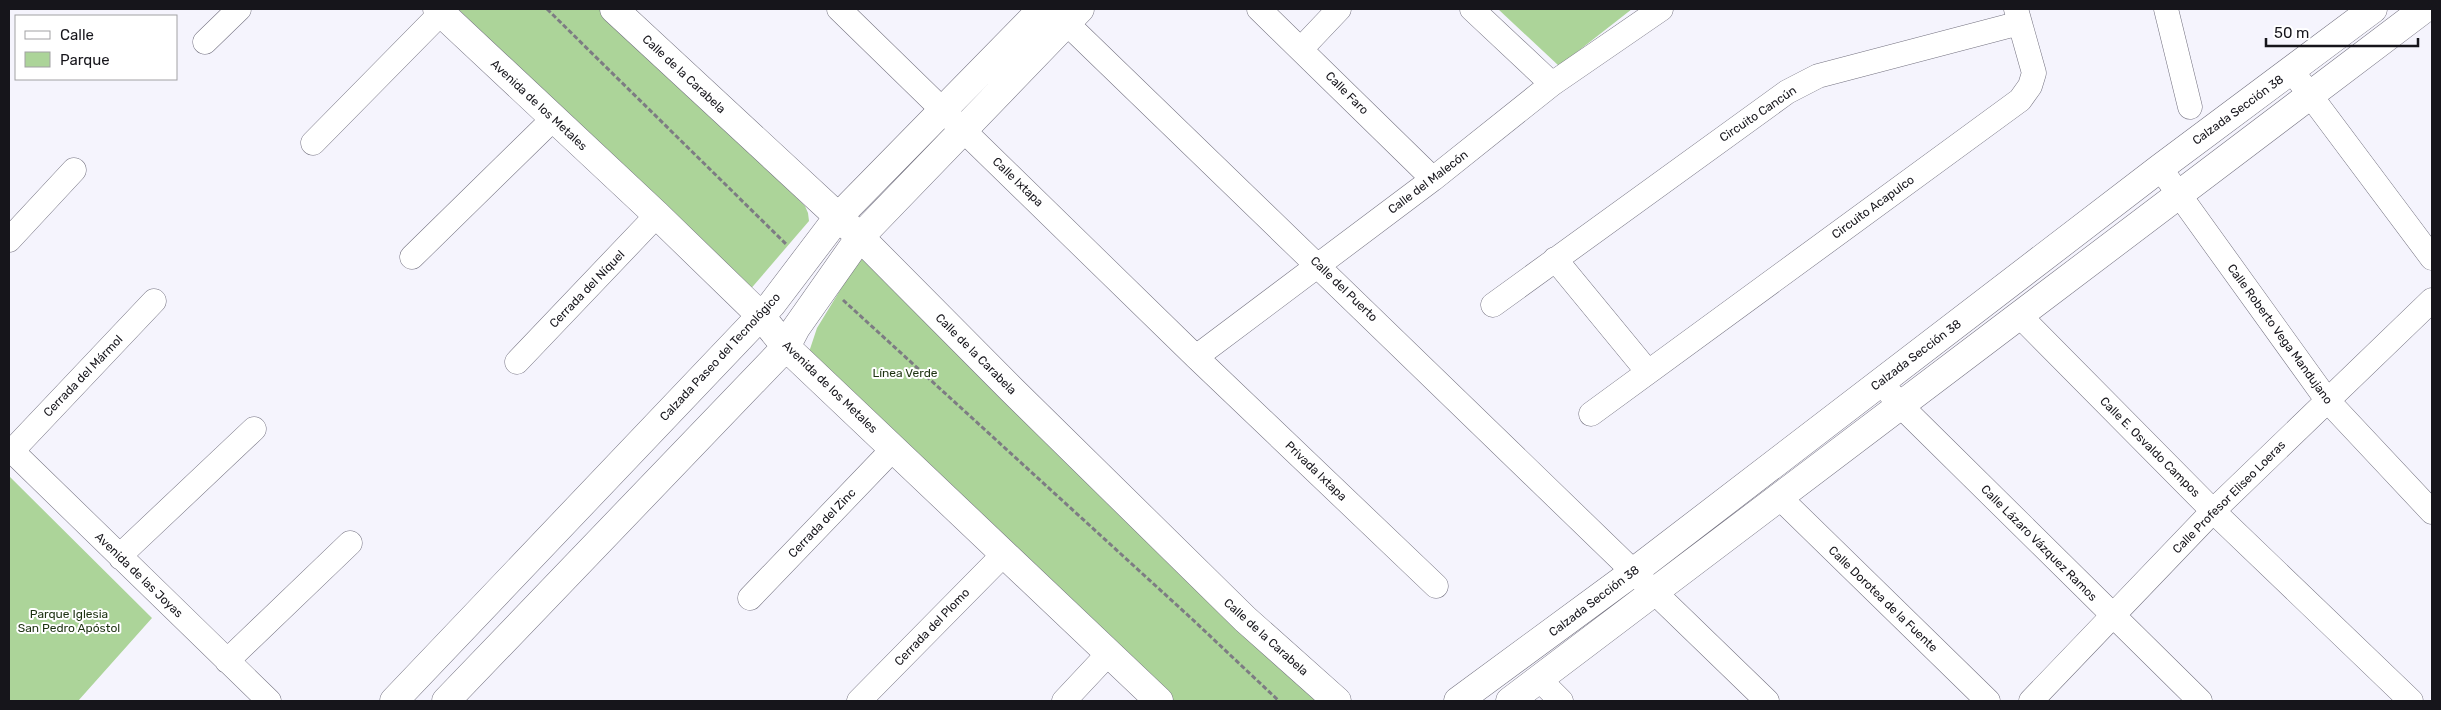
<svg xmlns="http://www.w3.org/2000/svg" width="2441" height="710" font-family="Rubik,sans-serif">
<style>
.green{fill:#acd499}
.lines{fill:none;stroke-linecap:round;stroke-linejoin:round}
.street-casing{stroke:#747280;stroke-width:25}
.secondary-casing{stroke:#747280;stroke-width:29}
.path{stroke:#7d7c83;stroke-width:3;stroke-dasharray:5 2.5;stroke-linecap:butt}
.street{stroke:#fff;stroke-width:24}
.secondary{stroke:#fff;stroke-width:28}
.labels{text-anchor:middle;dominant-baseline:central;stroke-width:4;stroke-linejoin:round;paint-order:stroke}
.street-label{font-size:12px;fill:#16151b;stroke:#fff}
.park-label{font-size:12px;fill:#1d3211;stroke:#fff}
</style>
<rect width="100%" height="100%" fill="#f5f4fd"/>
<!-- green -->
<path class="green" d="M458,9h144l203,197 3,7 1,8 -61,71z
M1498,9h134l-73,57z
M861,256l459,445h-150l-362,-346 9,-27z
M9,476l143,142 -74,83h-69z"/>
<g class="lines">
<defs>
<path id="street" d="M839,9l357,348 240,229
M1052,9l715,692
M1259,9l174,170
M1472,9l80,75
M2166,9l24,98
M205,42l34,-33
M1302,48l37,-39
M2292,71l140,187
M313,143l128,-130
M2160,168l167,232 105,112
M9,240l65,-70
M412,257l142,-139
M1555,259l93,113
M1493,305l294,-213 31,-16 202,-53
M2020,316l193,195 198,190
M1196,357l237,-178 119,-95 109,-75
M517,362l140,-147
M1881,382l19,23 300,296
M1591,414l429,-314 10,-14 4,-13 -18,-64
M9,448l260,253
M12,451l142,-150
M1779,497l209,204
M121,558l7,-10 126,-119
M750,598l144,-150
M227,661l123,-118
M1539,679l22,22
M859,701l145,-147
M1064,701l45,-48
M2031,701l182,-190 219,-211"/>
<path id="secondary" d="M437,9l220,206 103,100 26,32 373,354
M614,9l246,228 152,153 233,229 92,82
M394,701l378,-397 66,-87 204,-208
M446,701l340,-354 10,-19 64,-91 220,-228
M1458,701l174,-128 528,-405 213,-159
M1510,701l914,-692"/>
</defs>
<!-- street casing -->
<use href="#street" class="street-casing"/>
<!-- secondary casing -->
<use href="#secondary" class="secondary-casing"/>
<!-- path -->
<path class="path" d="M547,9l240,236
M843,300l349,319 87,82"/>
<!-- street -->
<use href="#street" class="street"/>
<!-- secondary -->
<use href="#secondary" class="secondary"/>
</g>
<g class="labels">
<!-- street labels -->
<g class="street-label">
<text transform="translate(684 74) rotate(43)">Calle de la Carabela</text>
<text transform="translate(1347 93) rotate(45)">Calle Faro</text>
<text transform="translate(539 105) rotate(43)">Avenida de los Metales</text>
<text transform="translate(2238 110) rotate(-36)">Calzada Sección 38</text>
<text transform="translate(1758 114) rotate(-34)">Circuito Cancún</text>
<text transform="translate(1018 182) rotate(44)">Calle Ixtapa</text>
<text transform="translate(1428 182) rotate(-37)">Calle del Malecón</text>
<text transform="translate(1873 207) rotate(-36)">Circuito Acapulco</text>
<text transform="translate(587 289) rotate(-46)">Cerrada del Níquel</text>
<text transform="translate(1344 289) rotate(44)">Calle del Puerto</text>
<text transform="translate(2280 334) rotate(54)">Calle Roberto Vega Mandujano</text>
<text transform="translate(976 354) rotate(45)">Calle de la Carabela</text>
<text transform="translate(1916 355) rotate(-37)">Calzada Sección 38</text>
<text transform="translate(720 357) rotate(-47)">Calzada Paseo del Tecnológico</text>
<text transform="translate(83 376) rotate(-46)">Cerrada del Mármol</text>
<text transform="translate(830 387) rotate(44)">Avenida de los Metales</text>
<text transform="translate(2150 447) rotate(45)">Calle E. Osvaldo Campos</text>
<text transform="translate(1316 471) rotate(44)">Privada Ixtapa</text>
<text transform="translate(2229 497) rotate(-45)">Calle Profesor Eliseo Loeras</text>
<text transform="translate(822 523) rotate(-46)">Cerrada del Zinc</text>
<text transform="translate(2039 543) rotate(45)">Calle Lázaro Vázquez Ramos</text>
<text transform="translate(139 575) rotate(44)">Avenida de las Joyas</text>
<text transform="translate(1883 599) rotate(44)">Calle Dorotea de la Fuente</text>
<text transform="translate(1594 601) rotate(-37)">Calzada Sección 38</text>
<text transform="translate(932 627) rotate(-46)">Cerrada del Plomo</text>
<text transform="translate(1266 637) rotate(42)">Calle de la Carabela</text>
</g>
<!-- park labels -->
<g class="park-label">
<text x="905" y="373">Línea Verde</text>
<text x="69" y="614">Parque Iglesia<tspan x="69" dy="14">San Pedro Apóstol</tspan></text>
</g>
</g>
<!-- border -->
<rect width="2441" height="710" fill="none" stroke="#16151b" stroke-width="20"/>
<!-- legend -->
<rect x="15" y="15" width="162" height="65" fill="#ffffff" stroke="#a2a1a4"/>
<rect x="25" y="31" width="25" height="8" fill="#ffffff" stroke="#a2a1a4"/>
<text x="60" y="40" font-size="15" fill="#16151b">Calle</text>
<rect x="25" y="52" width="25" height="15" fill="#acd499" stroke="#a2a1a4"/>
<text x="60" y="65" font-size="15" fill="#16151b">Parque</text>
<!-- scale -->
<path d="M2266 38v8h152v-8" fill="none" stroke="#16151b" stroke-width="2.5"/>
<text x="2274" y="38" font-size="15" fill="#16151b" stroke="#ffffff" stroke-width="4" paint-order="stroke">50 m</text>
</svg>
